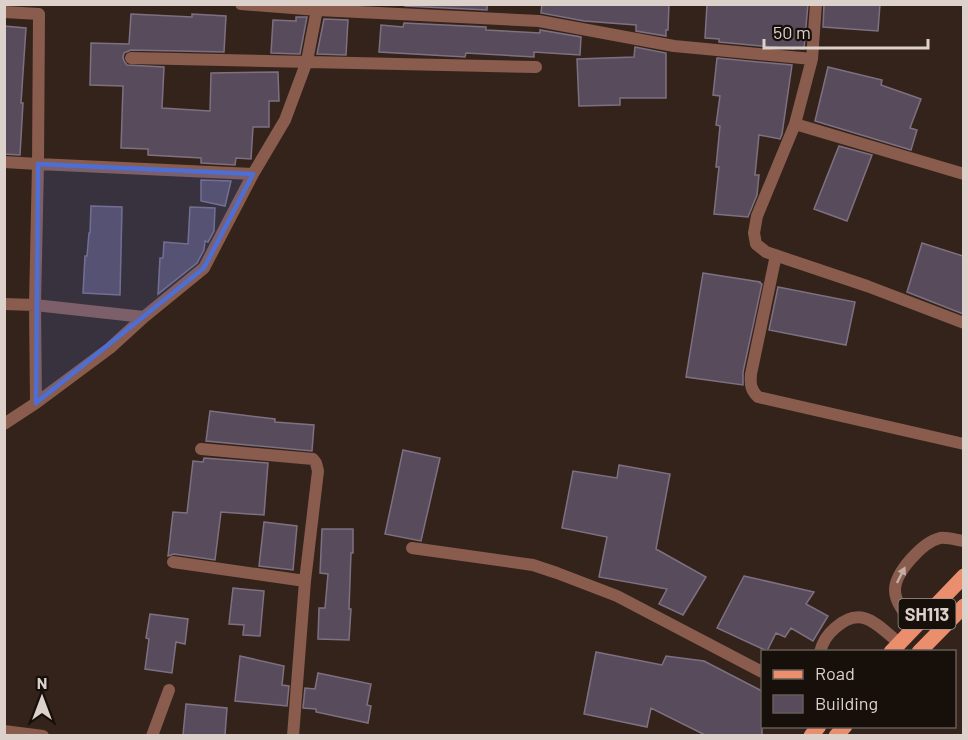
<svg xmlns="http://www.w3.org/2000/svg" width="968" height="740" font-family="Barlow,sans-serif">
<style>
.building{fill:#584c5c;stroke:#7e7082;stroke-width:1.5}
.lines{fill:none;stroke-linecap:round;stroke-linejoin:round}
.service{stroke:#895c4d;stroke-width:12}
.minor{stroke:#895c4d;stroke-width:12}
.primary{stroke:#ea8e6e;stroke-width:15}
.oneway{fill:#c4afa5}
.marked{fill:#4d6fd5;fill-opacity:0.2;stroke:#4d6fd5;stroke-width:4.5;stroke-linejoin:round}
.labels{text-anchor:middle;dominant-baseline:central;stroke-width:6;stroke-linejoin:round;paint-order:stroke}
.shield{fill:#160f0a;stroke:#a19891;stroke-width:1.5}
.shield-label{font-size:18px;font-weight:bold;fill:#ddd2cb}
</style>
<rect width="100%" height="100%" fill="#34231a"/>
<!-- building -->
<path class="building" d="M405,4h82v6l-82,-4z
M542,4h127l-1,26h-2v6l-30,-5v-6l-52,-4 -43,-8z
M707,4h101l-4,45 -10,-1v1l-75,-7v-3l-14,-1z
M824,4h56l-2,27 -55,-4z
M131,14l61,3v-3l34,2 -2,36 -93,-2 -7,3 -1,4 1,4 3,4 37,2 -2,41 48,3 1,-38 67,-1 1,29h-10v26h-16l-2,32 -15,-1 -1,7 -34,-2v-5l-53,-3v-6l-27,-1 2,-62 -33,-1 1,-42 38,1z
M296,17h11l-7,37 -29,-1 2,-33 23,1z
M324,19l24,1 -2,35 -29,-1z
M404,23l82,4v3l54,3v-3l41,7 -1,18 -46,-3v5l-68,-4 -1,4 -86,-5 2,-27 22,2z
M4,26l22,2 -5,75h2l-3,52 -16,-1z
M635,47l31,6v45h-46v7l-41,1 -2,-47 57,-2z
M717,58l75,7 -10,69 -2,5 -21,-4 -4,40h4l-2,20 -9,22 -34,-3 5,-47h-3l4,-41 -4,-1 4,-29 -7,-1z
M828,67l54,13 -1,5 40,14 -11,29 7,2 -6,20 -96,-29z
M839,146l33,9 -25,66 -33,-12z
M201,180l30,1 -6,25 -24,-5z
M91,206l31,1 -2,88 -37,-2 2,-37h2l2,-23h1z
M190,207l25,1 -1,23 -6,11 -3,-1 -1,9 -7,13 -39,31 2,-36h3l1,-16 24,2z
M922,243l41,13v58l-56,-22z
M703,273l57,9v1l2,1 -19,88v13l-57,-8z
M778,287l77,15 -9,43 -77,-15z
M210,411l65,8v3l39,3 -2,26 -106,-10z
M403,450l37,8 -19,83 -36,-7z
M204,458l64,5 -4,52 -43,-3 -6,48 -41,-6 -6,2 5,-44 14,1 6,-52 10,1z
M619,465l51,9 -14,75 50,28 -23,38 -24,-11 8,-15 -68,-12 8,-40 -45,-9 11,-57 44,7z
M264,522l33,4 -4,44 -34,-4z
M322,529h31v24h-2l-2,56h2l-2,31 -31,-1 1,-31h6l3,-34 -8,-1z
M744,576l70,16 -8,12 22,12 -15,25 -22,-13 -6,9 -9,-4 -9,18 -50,-23z
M233,588l31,3 -4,45 -17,-1 1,-10 -15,-1z
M150,614l38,5 -3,25 -9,-2 -4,31 -27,-4 4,-30 -3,-1z
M596,652l66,13 4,-9 38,5 58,30v44h-57l-54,-27 -4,19 -63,-13z
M240,656l44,10 -2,19 7,1 -2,20 -52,-5z
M318,673l53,11 -4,21 4,1 -3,17 -52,-11v-3l-13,-1 2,-20 10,1z
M186,704l41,4 -2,27h-42z"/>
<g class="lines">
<!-- service -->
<path class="service" d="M412,548l121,17 24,8 60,23 145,76
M916,626c-9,-10 -21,-22 -21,-36 0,-18 28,-48 45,-52 7,-1 17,2 24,3
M820,652c3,-11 7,-17 15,-24 27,-24 42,-3 64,15"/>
<!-- minor -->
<path class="minor" d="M241,4l77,6 221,11 135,25 138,13
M816,4l-4,55 -17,65 169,50
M4,12l35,2 -1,150 215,10 32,-54 22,-59 11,-57
M131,58l405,9
M795,124l-38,92 -3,17 2,11 10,8 101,34 97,37
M4,162l34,2 -3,141 -31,-1
M776,255l-25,119c-1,11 0,16 7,23l206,47
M36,403l-1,-98 109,12
M4,424l32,-21 74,-55 34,-31 60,-49 49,-94
M201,449l112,10 3,4 2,8 -13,110 -12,155
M173,562l132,19
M4,731l39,5
M152,736l17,-46"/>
<!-- primary -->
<path class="primary" d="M891,652l73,-76
M919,652l45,-46
M811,736l8,-10
M836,736l9,-10"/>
</g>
<!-- one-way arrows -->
<defs><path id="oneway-solid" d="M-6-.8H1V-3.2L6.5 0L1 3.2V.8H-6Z" transform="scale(1.5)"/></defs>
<use class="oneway" href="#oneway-solid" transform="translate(901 575) rotate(-63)"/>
<!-- marked area -->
<path class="marked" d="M38,164l215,10 -49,94 -168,135z"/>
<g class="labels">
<!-- shield labels -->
<rect class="shield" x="898.5" y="599" width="57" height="30" rx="4.5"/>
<g class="shield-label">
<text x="927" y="614">SH113</text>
</g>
</g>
<!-- border -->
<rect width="968" height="740" fill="none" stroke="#ddd2cb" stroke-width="12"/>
<!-- legend -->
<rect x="761" y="650" width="195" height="78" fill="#160f0a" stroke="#665d57" stroke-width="1.5"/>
<rect x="773" y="670" width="30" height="9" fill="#ea8e6e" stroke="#665d57" stroke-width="1.5"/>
<text x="815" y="680" font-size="18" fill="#ddd2cb">Road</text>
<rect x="773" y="695" width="30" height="18" fill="#584c5c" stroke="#665d57" stroke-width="1.5"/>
<text x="815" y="710" font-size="18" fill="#ddd2cb">Building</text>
<!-- north arrow -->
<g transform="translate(42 698)" stroke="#160f0a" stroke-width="4.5" paint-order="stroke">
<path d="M0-4.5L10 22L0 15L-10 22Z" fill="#ddd2cb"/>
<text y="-9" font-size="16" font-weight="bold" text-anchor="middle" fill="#ddd2cb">N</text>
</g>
<!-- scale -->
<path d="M764 39v9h164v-9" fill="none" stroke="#ddd2cb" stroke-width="3"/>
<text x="773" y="39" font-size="18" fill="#ddd2cb" stroke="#160f0a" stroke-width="4.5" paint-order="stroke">50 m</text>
</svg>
